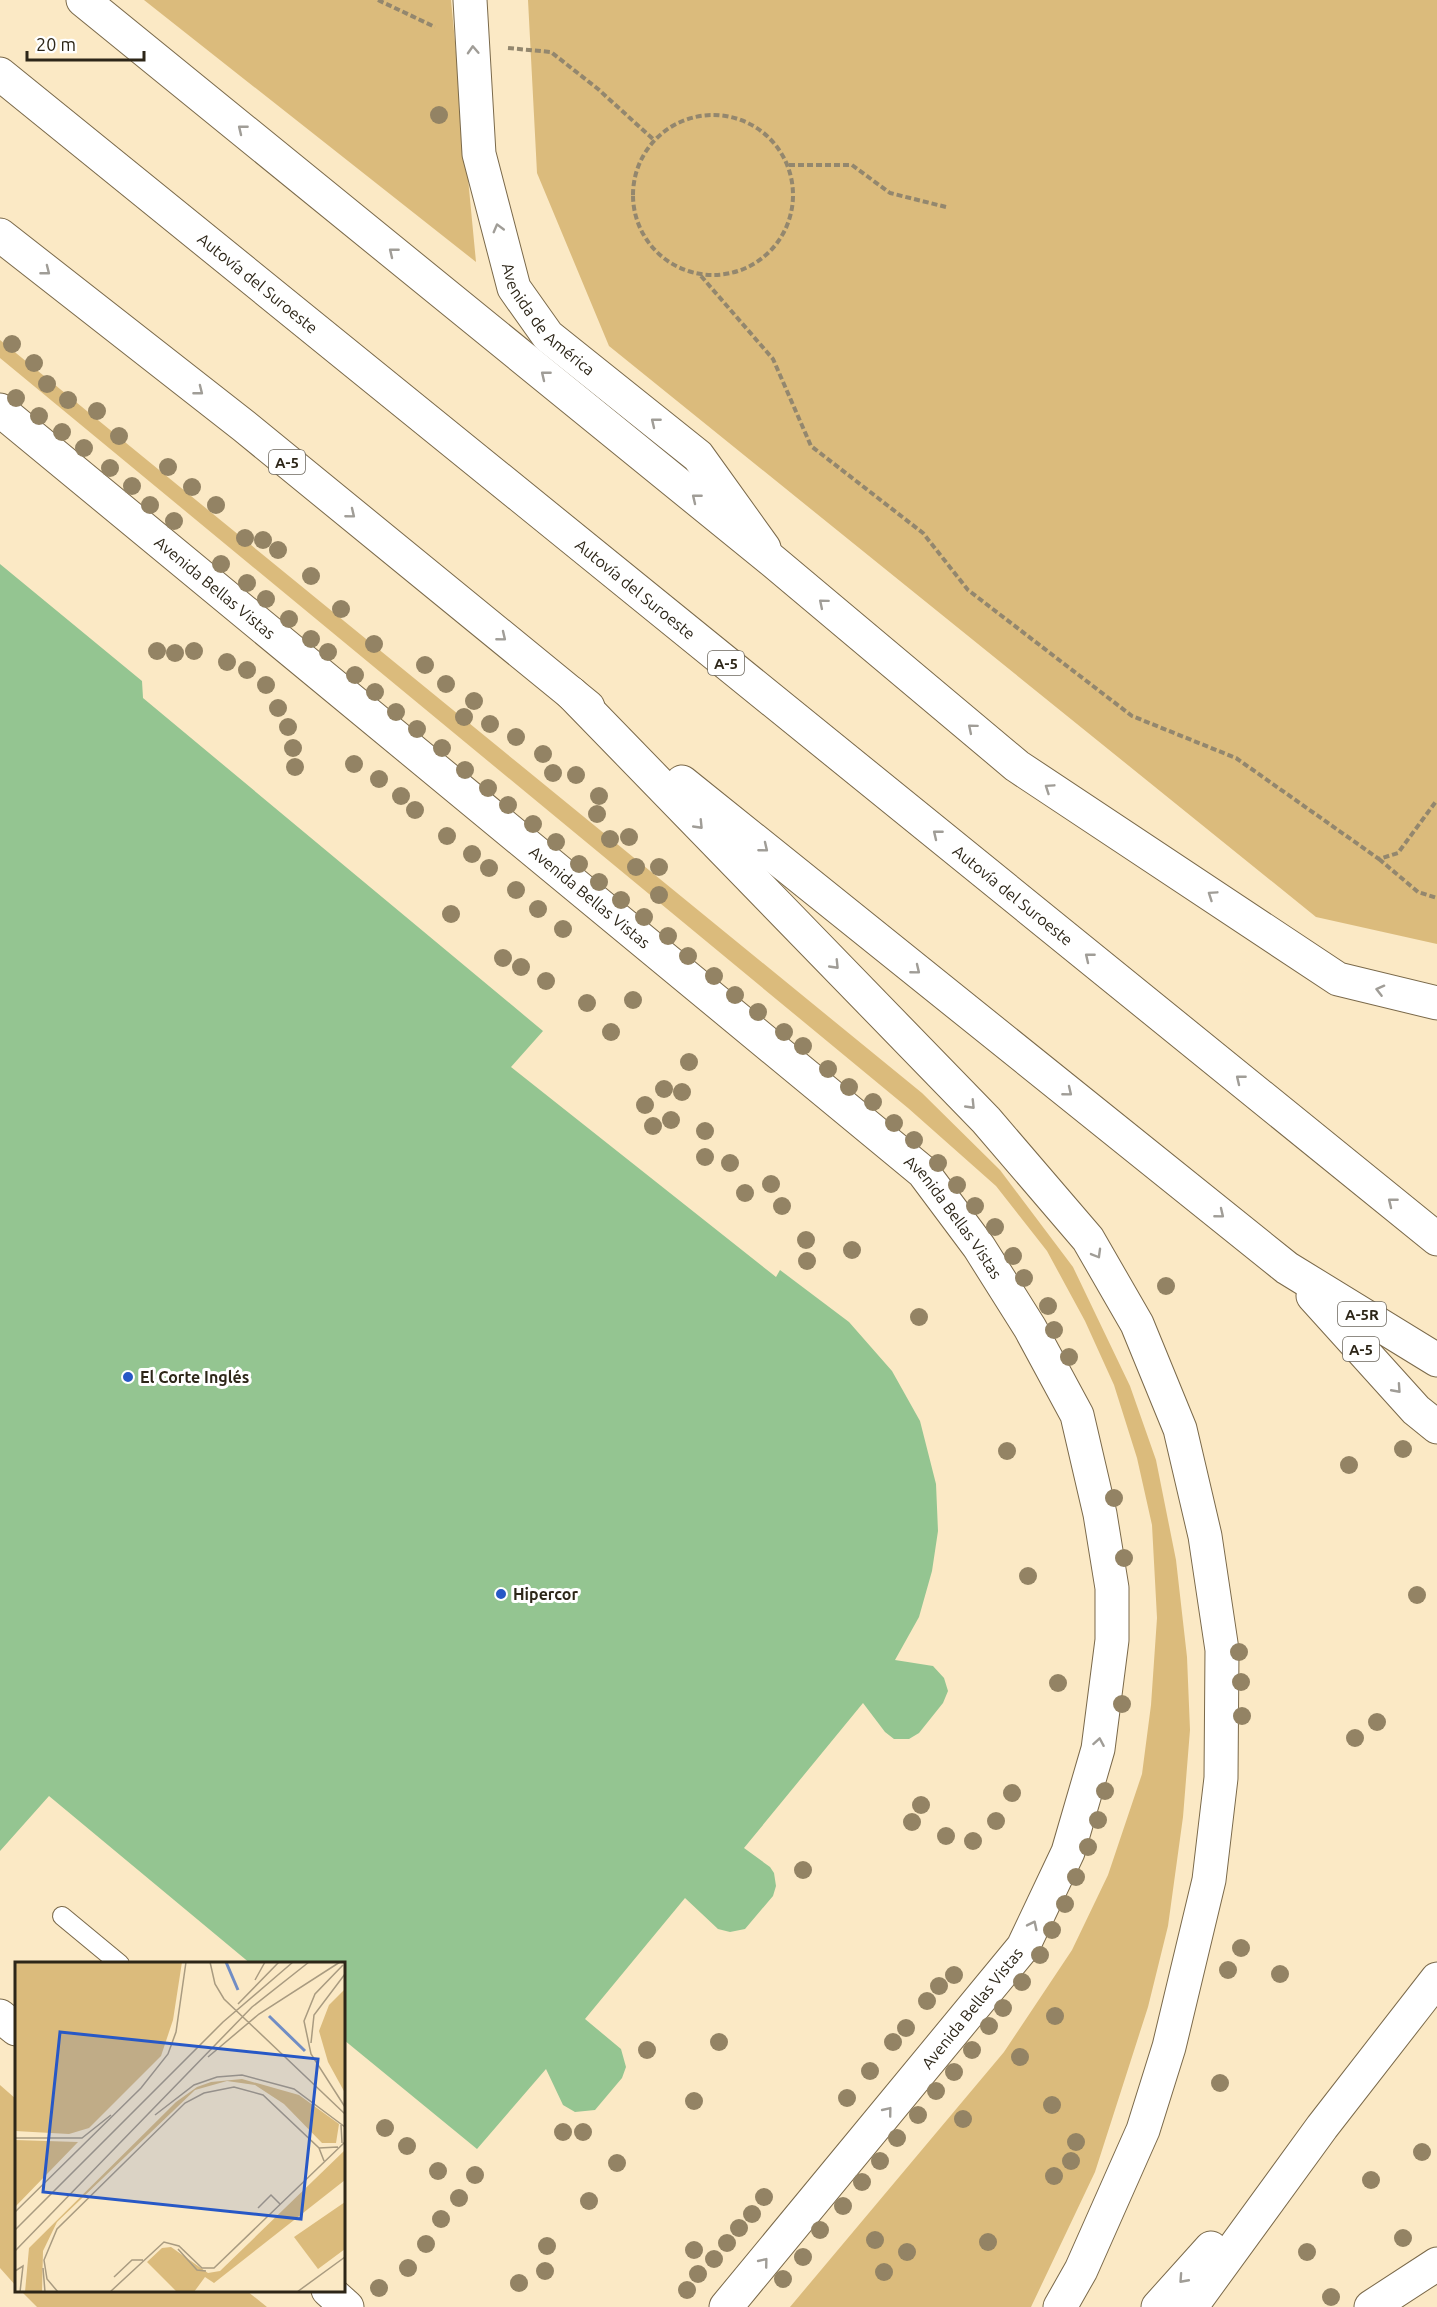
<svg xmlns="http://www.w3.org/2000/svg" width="1437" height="2307" font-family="Ubuntu,sans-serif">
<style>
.green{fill:#dbbb7c}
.building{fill:#94c591}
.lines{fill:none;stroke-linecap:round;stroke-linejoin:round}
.service-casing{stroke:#7a694a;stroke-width:20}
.minor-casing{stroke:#7a694a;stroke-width:35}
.motorway-casing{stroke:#7a694a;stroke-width:35}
.path{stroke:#93876e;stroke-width:4;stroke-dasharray:6 3;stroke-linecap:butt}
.service{stroke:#fff;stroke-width:18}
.minor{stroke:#fff;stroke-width:33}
.motorway{stroke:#fff;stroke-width:33}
.tree{fill:#938364}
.oneway{stroke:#a09d97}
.poi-dot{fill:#2758c6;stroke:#fff;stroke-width:2}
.labels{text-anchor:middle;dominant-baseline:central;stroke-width:6;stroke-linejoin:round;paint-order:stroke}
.shield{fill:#fff;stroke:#6c675d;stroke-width:1.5}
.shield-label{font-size:15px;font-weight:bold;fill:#2d2618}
.street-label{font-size:16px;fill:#2d2618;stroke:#fff}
.poi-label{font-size:16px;font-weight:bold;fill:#2d2618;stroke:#fff;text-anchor:start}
.inset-river{fill:none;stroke:#718dc4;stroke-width:3}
.inset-road{fill:none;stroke:#a99b80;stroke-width:1.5}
.view{fill:#2758c6;fill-opacity:0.15;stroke:#2758c6;stroke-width:3}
.inset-edge{fill:none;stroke:#2d2618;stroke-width:3}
</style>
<rect width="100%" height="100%" fill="#fbe9c5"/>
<!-- green -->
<path class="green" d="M144,0h307l25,262z
M528,0h909v944l-121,-27 -707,-571 -72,-173z
M0,340l922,753 78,77 73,97 57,119 26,74 20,100 11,97 3,73 -7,87 -15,109 -20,81 -53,165 -64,135h-241l214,-255 68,-102 36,-75 34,-101 9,-69 6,-87 -5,-93 -15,-67 -23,-73 -29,-64 -38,-70 -51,-65 -88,-78 -908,-750z
M0,2085l16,14v187l-16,-18z
M21,2291h226l20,16h-230z"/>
<!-- building -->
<path class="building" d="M0,564l142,117 1,17 400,333 -32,36 265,210 4,-7 69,52 43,49 28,50 16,63 2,47 -6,40 -13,46 -24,43 38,6 11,12 4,13 -5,12 -24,30 -10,6h-15l-9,-7 -22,-29 -119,145 26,19 4,6 2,13 -3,10 -28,33 -15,3 -12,-3 -33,-31 -100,121 36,30 5,18 -4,11 -27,32 -20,2 -12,-7 -17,-36 -69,80 -133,-109v-76h-93l-202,-168 -49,55z"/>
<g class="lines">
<defs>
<path id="service" d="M62,1916l58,48"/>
<g id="minor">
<path id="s1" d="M470,0l9,154 35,134 34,48 150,120 66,92"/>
<path id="s2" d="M0,410l923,762 56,75 51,81 47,87 23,99 12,74v52l-14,109 -30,103 -45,95 -297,360"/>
<path d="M0,2016l16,13"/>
<path d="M328,2290l19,17"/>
</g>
<g id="motorway">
<path d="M83,0l691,562 243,204 321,213 99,24"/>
<path id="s3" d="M0,74l1437,1165"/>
<path d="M0,235l244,191 344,281"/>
<path d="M571,693l415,427 102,119 49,85 43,105 25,107 17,114 -1,128 -12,102 -40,167 -26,83 -62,140 -21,37"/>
<path d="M682,782l605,486 150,92"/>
<path d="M1313,1296l103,114 21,17"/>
<path d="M1158,2307l53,-59"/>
<path d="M1191,2307l131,-180 115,-148"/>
<path d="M1371,2307l66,-43"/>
</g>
</defs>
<!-- service casing -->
<use href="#service" class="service-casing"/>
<!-- minor casing -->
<use href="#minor" class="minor-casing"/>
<!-- motorway casing -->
<use href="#motorway" class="motorway-casing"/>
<!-- path -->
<path class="path" d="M378,0l57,27
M508,48l43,4 47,37 56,51
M633 195a80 80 0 1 1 160 0a80 80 0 1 1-160 0Z
M789,165h63l38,28 56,14
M701,276l72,83 38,87 112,87 45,57 164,126 104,42 143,101 19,-6 39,-53
M1379,859l39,33 19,6"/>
<!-- service -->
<use href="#service" class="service"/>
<!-- minor -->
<use href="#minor" class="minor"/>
<!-- motorway -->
<use href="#motorway" class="motorway"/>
</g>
<!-- trees -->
<g class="tree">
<circle cx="439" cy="115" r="9"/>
<circle cx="12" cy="344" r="9"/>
<circle cx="34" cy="363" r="9"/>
<circle cx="47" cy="384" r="9"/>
<circle cx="16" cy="398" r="9"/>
<circle cx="68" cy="400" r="9"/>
<circle cx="97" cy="411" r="9"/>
<circle cx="39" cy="416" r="9"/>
<circle cx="62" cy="432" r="9"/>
<circle cx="119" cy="436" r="9"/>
<circle cx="84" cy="448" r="9"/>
<circle cx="168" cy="467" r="9"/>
<circle cx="110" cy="468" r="9"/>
<circle cx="132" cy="486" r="9"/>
<circle cx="192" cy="487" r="9"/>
<circle cx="150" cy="505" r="9"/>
<circle cx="216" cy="505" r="9"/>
<circle cx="174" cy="521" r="9"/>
<circle cx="245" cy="538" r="9"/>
<circle cx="263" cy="540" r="9"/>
<circle cx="278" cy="550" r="9"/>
<circle cx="221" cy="564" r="9"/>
<circle cx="311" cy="576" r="9"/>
<circle cx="247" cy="583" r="9"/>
<circle cx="266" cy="599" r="9"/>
<circle cx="341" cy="609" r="9"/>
<circle cx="289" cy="619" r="9"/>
<circle cx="311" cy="639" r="9"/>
<circle cx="374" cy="644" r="9"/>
<circle cx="157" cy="651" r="9"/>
<circle cx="194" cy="651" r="9"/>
<circle cx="328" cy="652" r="9"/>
<circle cx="175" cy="653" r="9"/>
<circle cx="227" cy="662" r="9"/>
<circle cx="425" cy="665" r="9"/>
<circle cx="247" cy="670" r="9"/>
<circle cx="355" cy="675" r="9"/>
<circle cx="446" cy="684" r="9"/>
<circle cx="266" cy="685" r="9"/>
<circle cx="375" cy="692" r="9"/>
<circle cx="474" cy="701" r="9"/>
<circle cx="278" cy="708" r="9"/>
<circle cx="396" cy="712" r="9"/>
<circle cx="464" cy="717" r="9"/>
<circle cx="490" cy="724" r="9"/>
<circle cx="288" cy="727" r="9"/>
<circle cx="417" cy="729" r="9"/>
<circle cx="516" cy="737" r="9"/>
<circle cx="293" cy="748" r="9"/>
<circle cx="442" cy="748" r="9"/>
<circle cx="543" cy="754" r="9"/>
<circle cx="354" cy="764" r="9"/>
<circle cx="295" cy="767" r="9"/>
<circle cx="465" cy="770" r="9"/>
<circle cx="553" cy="773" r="9"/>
<circle cx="576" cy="775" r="9"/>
<circle cx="379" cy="779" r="9"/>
<circle cx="488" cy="788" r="9"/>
<circle cx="401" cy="796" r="9"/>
<circle cx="599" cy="796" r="9"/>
<circle cx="508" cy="805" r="9"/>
<circle cx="415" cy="810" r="9"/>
<circle cx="597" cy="814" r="9"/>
<circle cx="533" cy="824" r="9"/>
<circle cx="447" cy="836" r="9"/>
<circle cx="629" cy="837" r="9"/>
<circle cx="610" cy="839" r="9"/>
<circle cx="556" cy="842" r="9"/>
<circle cx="472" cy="854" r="9"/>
<circle cx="579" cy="864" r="9"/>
<circle cx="636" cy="867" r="9"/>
<circle cx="659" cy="867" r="9"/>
<circle cx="489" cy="868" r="9"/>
<circle cx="599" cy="882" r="9"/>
<circle cx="516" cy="890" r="9"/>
<circle cx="659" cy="895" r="9"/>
<circle cx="621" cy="900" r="9"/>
<circle cx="538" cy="909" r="9"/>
<circle cx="451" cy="914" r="9"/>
<circle cx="644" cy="917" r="9"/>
<circle cx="563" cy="929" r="9"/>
<circle cx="668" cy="936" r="9"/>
<circle cx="688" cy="956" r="9"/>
<circle cx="503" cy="958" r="9"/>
<circle cx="521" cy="967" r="9"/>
<circle cx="714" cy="976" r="9"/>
<circle cx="546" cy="981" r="9"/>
<circle cx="735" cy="995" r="9"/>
<circle cx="633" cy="1000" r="9"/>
<circle cx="587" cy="1003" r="9"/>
<circle cx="758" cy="1012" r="9"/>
<circle cx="611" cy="1032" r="9"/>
<circle cx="784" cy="1032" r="9"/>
<circle cx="803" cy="1046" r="9"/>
<circle cx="689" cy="1062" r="9"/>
<circle cx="828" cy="1069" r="9"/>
<circle cx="849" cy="1087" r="9"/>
<circle cx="664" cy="1089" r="9"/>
<circle cx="682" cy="1092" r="9"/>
<circle cx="873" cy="1102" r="9"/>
<circle cx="645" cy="1105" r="9"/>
<circle cx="671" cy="1120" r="9"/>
<circle cx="894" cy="1123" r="9"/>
<circle cx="653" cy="1126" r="9"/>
<circle cx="705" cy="1131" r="9"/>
<circle cx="914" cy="1140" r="9"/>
<circle cx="705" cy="1157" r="9"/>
<circle cx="730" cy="1163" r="9"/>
<circle cx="938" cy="1163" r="9"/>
<circle cx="771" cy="1184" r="9"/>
<circle cx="957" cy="1185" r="9"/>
<circle cx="745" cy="1193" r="9"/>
<circle cx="782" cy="1206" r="9"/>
<circle cx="975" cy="1206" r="9"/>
<circle cx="995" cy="1227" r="9"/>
<circle cx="806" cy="1240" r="9"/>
<circle cx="852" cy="1250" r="9"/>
<circle cx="1013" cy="1256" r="9"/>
<circle cx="807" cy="1261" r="9"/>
<circle cx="1024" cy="1278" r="9"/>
<circle cx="1166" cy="1286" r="9"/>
<circle cx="1048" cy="1306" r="9"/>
<circle cx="919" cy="1317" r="9"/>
<circle cx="1054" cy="1330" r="9"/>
<circle cx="1069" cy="1357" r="9"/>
<circle cx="1403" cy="1449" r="9"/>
<circle cx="1007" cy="1451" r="9"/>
<circle cx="1349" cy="1465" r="9"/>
<circle cx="1114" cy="1498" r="9"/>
<circle cx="1124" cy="1558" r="9"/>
<circle cx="1028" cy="1576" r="9"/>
<circle cx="1417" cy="1595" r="9"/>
<circle cx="1239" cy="1652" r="9"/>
<circle cx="1241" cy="1682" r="9"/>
<circle cx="1058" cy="1683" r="9"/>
<circle cx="1122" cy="1704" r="9"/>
<circle cx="1242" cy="1716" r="9"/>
<circle cx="1377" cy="1722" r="9"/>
<circle cx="1355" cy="1738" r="9"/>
<circle cx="1105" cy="1791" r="9"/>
<circle cx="1012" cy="1793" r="9"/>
<circle cx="921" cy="1805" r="9"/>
<circle cx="1098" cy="1820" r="9"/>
<circle cx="996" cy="1821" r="9"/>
<circle cx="912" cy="1822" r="9"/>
<circle cx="946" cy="1836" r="9"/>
<circle cx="973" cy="1841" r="9"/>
<circle cx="1088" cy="1847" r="9"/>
<circle cx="803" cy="1870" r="9"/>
<circle cx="1076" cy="1877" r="9"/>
<circle cx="1065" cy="1904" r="9"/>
<circle cx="1052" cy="1930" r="9"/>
<circle cx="1241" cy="1948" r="9"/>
<circle cx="1040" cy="1955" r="9"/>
<circle cx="1228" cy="1970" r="9"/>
<circle cx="1280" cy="1974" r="9"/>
<circle cx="954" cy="1975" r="9"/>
<circle cx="1022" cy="1982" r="9"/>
<circle cx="939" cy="1986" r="9"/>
<circle cx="927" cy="2001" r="9"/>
<circle cx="1003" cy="2008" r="9"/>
<circle cx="1055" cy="2016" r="9"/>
<circle cx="989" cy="2026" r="9"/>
<circle cx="906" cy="2028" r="9"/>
<circle cx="719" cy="2042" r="9"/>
<circle cx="893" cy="2042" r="9"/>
<circle cx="647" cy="2050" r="9"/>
<circle cx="972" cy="2050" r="9"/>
<circle cx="1020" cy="2057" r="9"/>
<circle cx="870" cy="2071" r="9"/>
<circle cx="954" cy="2072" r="9"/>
<circle cx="1220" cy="2083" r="9"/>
<circle cx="936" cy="2091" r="9"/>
<circle cx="847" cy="2098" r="9"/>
<circle cx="694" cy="2101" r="9"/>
<circle cx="1052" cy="2105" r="9"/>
<circle cx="918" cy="2115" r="9"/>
<circle cx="963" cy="2119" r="9"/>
<circle cx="385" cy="2128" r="9"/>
<circle cx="563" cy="2132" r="9"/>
<circle cx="583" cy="2132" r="9"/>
<circle cx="897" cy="2138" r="9"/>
<circle cx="1076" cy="2142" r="9"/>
<circle cx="407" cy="2146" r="9"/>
<circle cx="1422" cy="2152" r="9"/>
<circle cx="880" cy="2161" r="9"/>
<circle cx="1071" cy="2161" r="9"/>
<circle cx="617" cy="2163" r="9"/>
<circle cx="438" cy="2171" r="9"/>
<circle cx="475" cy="2175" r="9"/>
<circle cx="1054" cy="2176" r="9"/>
<circle cx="1371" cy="2180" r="9"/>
<circle cx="862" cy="2182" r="9"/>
<circle cx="764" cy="2197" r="9"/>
<circle cx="459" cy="2198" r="9"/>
<circle cx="589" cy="2201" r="9"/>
<circle cx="843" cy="2206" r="9"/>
<circle cx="752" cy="2214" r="9"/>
<circle cx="441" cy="2219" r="9"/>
<circle cx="739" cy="2228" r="9"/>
<circle cx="820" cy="2230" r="9"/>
<circle cx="1403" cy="2238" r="9"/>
<circle cx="875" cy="2240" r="9"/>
<circle cx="988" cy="2242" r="9"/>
<circle cx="727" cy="2243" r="9"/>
<circle cx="426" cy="2244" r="9"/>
<circle cx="547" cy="2246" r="9"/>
<circle cx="694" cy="2250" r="9"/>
<circle cx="907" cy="2252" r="9"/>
<circle cx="1307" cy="2252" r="9"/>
<circle cx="803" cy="2257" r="9"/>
<circle cx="714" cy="2259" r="9"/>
<circle cx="408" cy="2268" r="9"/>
<circle cx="545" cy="2271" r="9"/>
<circle cx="884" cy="2272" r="9"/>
<circle cx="698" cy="2274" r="9"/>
<circle cx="783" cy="2279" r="9"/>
<circle cx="519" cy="2283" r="9"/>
<circle cx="379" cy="2288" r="9"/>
<circle cx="687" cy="2290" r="9"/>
<circle cx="1331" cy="2297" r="9"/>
</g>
<!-- one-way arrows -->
<defs><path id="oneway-chevron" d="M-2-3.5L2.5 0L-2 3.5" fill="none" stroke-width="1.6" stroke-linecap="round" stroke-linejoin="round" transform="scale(1.5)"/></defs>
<g class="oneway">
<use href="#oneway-chevron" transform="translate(473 50) rotate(-93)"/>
<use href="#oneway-chevron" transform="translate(242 129) rotate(-141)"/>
<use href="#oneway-chevron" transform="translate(498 228) rotate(-105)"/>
<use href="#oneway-chevron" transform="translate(393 252) rotate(-141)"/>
<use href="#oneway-chevron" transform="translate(46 271) rotate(38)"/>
<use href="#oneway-chevron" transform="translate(545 375) rotate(-141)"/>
<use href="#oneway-chevron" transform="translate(199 391) rotate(38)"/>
<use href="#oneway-chevron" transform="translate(655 422) rotate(-141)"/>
<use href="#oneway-chevron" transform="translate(696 498) rotate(-141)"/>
<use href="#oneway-chevron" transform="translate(351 514) rotate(39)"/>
<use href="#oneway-chevron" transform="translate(823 603) rotate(-140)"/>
<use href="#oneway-chevron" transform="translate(502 637) rotate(39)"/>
<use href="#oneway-chevron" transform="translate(972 728) rotate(-140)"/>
<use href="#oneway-chevron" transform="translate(1049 788) rotate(-146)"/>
<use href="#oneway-chevron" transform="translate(699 825) rotate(46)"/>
<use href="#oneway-chevron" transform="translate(937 834) rotate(-141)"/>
<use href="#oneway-chevron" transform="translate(764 848) rotate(39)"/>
<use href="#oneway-chevron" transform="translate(1212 895) rotate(-146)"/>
<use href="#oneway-chevron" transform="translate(1089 957) rotate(-141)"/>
<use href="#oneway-chevron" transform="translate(835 965) rotate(46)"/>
<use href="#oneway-chevron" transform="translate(916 970) rotate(39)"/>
<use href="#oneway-chevron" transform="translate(1380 990) rotate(-166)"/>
<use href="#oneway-chevron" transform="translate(1240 1079) rotate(-141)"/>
<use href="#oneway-chevron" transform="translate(1068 1092) rotate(39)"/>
<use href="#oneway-chevron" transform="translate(971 1105) rotate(46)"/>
<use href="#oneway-chevron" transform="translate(1392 1202) rotate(-141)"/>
<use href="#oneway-chevron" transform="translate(1220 1214) rotate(39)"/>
<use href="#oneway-chevron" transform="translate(1097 1254) rotate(60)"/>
<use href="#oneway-chevron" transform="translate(1397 1389) rotate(48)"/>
<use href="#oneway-chevron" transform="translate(1099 1742) rotate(-80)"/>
<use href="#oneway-chevron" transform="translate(1033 1925) rotate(-64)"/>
<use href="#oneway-chevron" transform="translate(888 2111) rotate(-51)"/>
<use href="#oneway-chevron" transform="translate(764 2262) rotate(-51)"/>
<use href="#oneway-chevron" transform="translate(1183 2279) rotate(132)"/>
</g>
<!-- markers -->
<g class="poi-dot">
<circle cx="128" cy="1377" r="6"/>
<circle cx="501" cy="1594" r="6"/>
</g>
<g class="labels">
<!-- shield labels -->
<g class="shield">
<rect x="269" y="450" width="36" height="24" rx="4.5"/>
<rect x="708" y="651" width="36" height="24" rx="4.5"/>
<rect x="1338" y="1302" width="48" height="24" rx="4.5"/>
<rect x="1343" y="1337" width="36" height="24" rx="4.5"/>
</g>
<g class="shield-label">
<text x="287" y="462">A-5</text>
<text x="726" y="663">A-5</text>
<text x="1362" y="1314">A-5R</text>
<text x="1361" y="1349">A-5</text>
</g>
<!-- street labels -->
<g class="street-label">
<text stroke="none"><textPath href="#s3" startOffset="332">Autovía del Suroeste</textPath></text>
<text stroke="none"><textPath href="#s1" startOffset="338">Avenida de América</textPath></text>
<text stroke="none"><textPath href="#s2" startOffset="279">Avenida Bellas Vistas</textPath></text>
<text stroke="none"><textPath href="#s3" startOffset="818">Autovía del Suroeste</textPath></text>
<text stroke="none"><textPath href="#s3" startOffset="1304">Autovía del Suroeste</textPath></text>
<text stroke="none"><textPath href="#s2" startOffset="765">Avenida Bellas Vistas</textPath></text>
<text stroke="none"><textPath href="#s2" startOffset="1251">Avenida Bellas Vistas</textPath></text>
<text transform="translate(972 2008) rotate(-51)">Avenida Bellas Vistas</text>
</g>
<!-- poi labels -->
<g class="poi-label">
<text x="140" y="1377">El Corte Inglés</text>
<text x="513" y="1594">Hipercor</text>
</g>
</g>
<!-- overview -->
<g transform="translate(15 1962)">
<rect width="330" height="330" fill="#fbe9c5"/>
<path d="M0,0h167l-9,58 -12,36 -72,72 -20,6 -54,-3zM330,27v104l-17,-31 -9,-31 10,-26zM227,117l57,16 40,29 -3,19h-14l-38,-39 -29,-19 -28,-4 -32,9 -138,132 -14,29 -1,41h-17l4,-44 147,-146 21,-15 14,-5zM0,178l63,2 -63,65zM330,188v30l-131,103 -9,-6 -11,15h-17l-30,-30 15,-14 9,-1 37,26 12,-2zM330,240v47l-27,20 -24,-32z" fill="#dbbb7c"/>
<path class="inset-river" d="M211,0l12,28M254,54l36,35"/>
<path class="inset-road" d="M195,0l5,22 9,15 121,115M328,3l-28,29 -11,27 7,33 34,53M240,18l10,-18M223,42l41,-42M296,81l3,-28 31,-41M193,95l51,-43 81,-52M330,111v22M140,153l39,-30 23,-8 25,-2 52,14 51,38M326,163l1,18M0,176h67l29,-23M304,186l19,-1M243,246l13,-13 9,9M0,250l126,-124 27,-34 8,-22 10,-70M0,268l208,-208 70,-60M163,287l19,21 9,1M0,289l237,-244 57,-45M28,306l2,24M0,309l8,-5 -3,26M99,315l18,-17h11M43,330l-11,-13 -3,-19 13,-31 128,-126 19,-10 30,-6 29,8 56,53 5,13M95,330l54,-50 15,4 23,22h12l131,-126M282,330l48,-35"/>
<path class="view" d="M45,70l258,27 -17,160 -258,-27z"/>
<rect width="330" height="330" class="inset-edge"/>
</g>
<!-- scale -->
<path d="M27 51v9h117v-9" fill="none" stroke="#2d2618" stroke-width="3"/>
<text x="36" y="51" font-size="18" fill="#2d2618" stroke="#ffffff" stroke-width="4.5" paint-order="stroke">20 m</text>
</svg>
